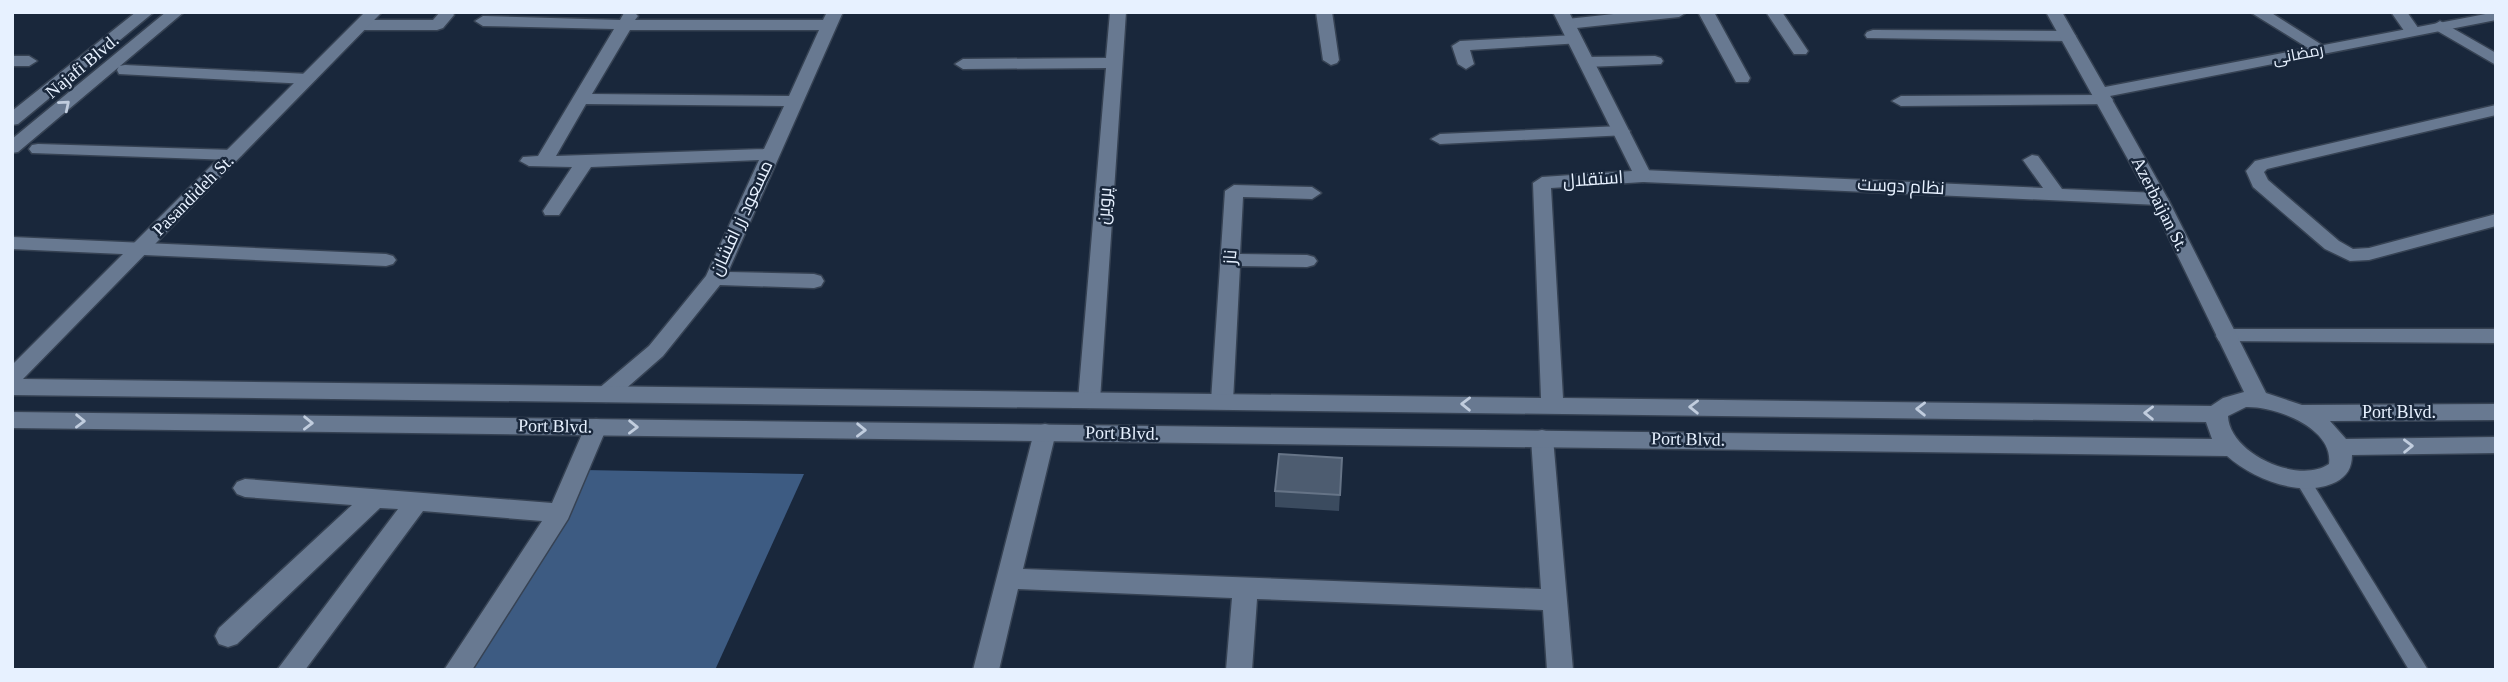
<svg xmlns="http://www.w3.org/2000/svg" width="2508" height="682" font-family="'Times New Roman',Cairo,serif">
<style>
.forest{fill:#3d5b82}
.lines{fill:none;stroke-linecap:round;stroke-linejoin:round}
.lane-casing{stroke:#364253;stroke-width:3}
.street-casing{stroke:#364253;stroke-width:3}
.secondary-casing{stroke:#364253;stroke-width:3}
.lane{fill:#687991;fill-rule:evenodd}
.street{fill:#687991;fill-rule:evenodd}
.secondary{fill:#687991;fill-rule:evenodd}
.wall{fill:#3b4b5f}
.building{fill:#4d5c70;stroke:#667487;stroke-width:2}
.oneway{stroke:#c1cdde}
.labels{text-anchor:middle;dominant-baseline:central;stroke-width:5;stroke-linejoin:round;paint-order:stroke}
.far-street-label{font-size:16px;fill:#e7f1ff;stroke:#19273b}
.street-label{font-size:18px;fill:#e7f1ff;stroke:#19273b}
</style>
<rect width="100%" height="100%" fill="#19273b"/>
<!-- forest -->
<path class="forest" d="M584,470l220,4 -89,196h-242z"/>
<g class="lines">
<defs>
<path id="lane" d="M2303,474l5,2 120,194h-19l-114,-190 3,-4z"/>
<path id="street" d="M440,12h12l2,3 -11,13 -6,2h-75l-8,-5 8,-5h71z
M634,12l4,4 -3,4h188l4,-8h16l-115,260 86,2 7,2 3,5 -3,5 -7,2 -94,-3 -57,71 -49,43 -8,3 -8,-3 -3,-5 3,-5 51,-43 57,-70 53,-116 -168,7 -32,48h-14l-2,-4 29,-44 -43,-1 -9,-5 3,-4 15,-1 76,-127 -131,-3 -8,-5 8,-5 137,4 4,-7zM630,30h189l-30,66 -197,-2zM586,104l198,2 -20,43 -208,7z
M1110,12h16l-26,388 -3,6 -8,2 -8,-2 -3,-6 28,-332 -143,1 -8,-5 8,-5 143,-1z
M1316,12h16l7,48 -2,3 -6,2 -8,-5z
M1632,12h55l-8,5 -112,12 -8,-5 8,-5z
M1698,12h16l36,66 -2,4h-12z
M1766,12h16l26,39 -2,3h-12z
M2250,12h20l60,38 -2,3h-12z
M2391,12h16l14,20 -2,3h-12z
M2440,21l56,32v12l-62,-36 -2,-3z
M1873,30l195,1 8,5 -8,5 -201,-3 -2,-3 2,-3z
M1575,35l8,5 -2,3 -111,7 4,14 -8,5 -8,-5 -6,-18 8,-5z
M12,56h17l8,5 -8,5h-17z
M1655,56l6,2 2,3 -2,3 -75,3 -8,-5 8,-5z
M125,65l183,9 8,5 -8,5 -189,-10 -2,-4 2,-4z
M2104,95l6,1 3,4 -3,4 -209,2 -9,-5 9,-5z
M2496,105v10l-229,54 -3,3 4,8 71,61 14,8 16,-1 127,-34v12l-127,34 -19,1 -25,-12 -72,-62 -7,-16 9,-10z
M1621,126l9,5 -3,4 -187,9 -9,-5 9,-5z
M38,144l195,6 9,5 -9,5 -201,-7 -3,-4 3,-4z
M2032,155l6,1 24,33 97,4 9,6 -9,6 -516,-23 -9,-6 9,-6 400,18 -20,-28z
M1234,185l78,2 9,6 -9,6 -69,-2 -3,57 67,1 7,2 3,4 -3,4 -7,2 -67,-1 -7,135 -3,6 -8,2 -8,-2 -3,-6 14,-210z
M12,237l374,17 7,2 3,4 -3,4 -7,2 -374,-17z
M2226,329h270v14l-277,-2 -3,-5 3,-5z
M596,419l8,2 3,6 -39,92 -96,151h-28l98,-149 -119,-10 -118,159h-28l121,-161 -18,-1 -143,136 -9,3 -9,-3 -4,-8 4,-8 133,-123 -107,-8 -8,-3 -4,-6 4,-6 8,-3 307,24 33,-76 3,-6z
M1045,424l8,2 3,6 -33,137 518,20 -10,-151 3,-6 8,-2 8,2 3,6 20,232h-26l-4,-60 -286,-11 -5,71h-26l6,-72 -214,-9 -19,81h-26l61,-238 3,-6z"/>
<path id="secondary" d="M136,12h18l-136,112 -6,1v-14z
M166,12h18l-166,140 -6,1v-14z
M365,12h17l-359,367 1518,19 -8,-215 9,-6 90,-6 -79,-159h16l83,164 -9,6 -92,6 12,210 648,8 12,-8 21,-6 -94,-193 -104,-187h16l43,75 391,-75v8l-386,76 58,103 98,194 36,12 194,-1v16l-166,1 16,18 150,-2v16l-144,2c0,13 -5,21 -16,27 -34,17 -83,-3 -109,-26l-2215,-28v-16l2200,27 -6,-17 -2194,-27v-30zM2246,407c29,-1 88,21 83,57 -31,21 -100,-11 -101,-48z"/>
</defs>
<!-- lane casing -->
<use href="#lane" class="lane-casing"/>
<!-- street casing -->
<use href="#street" class="street-casing"/>
<!-- secondary casing -->
<use href="#secondary" class="secondary-casing"/>
<!-- lane -->
<use href="#lane" class="lane"/>
<!-- street -->
<use href="#street" class="street"/>
<!-- secondary -->
<use href="#secondary" class="secondary"/>
</g>
<!-- wall -->
<path class="wall" d="M1342,458l-3,53 -64,-4v-16z"/>
<!-- building -->
<path class="building" d="M1279,454l63,4 -2,37 -65,-4z"/>
<!-- one-way arrows -->
<defs><path id="oneway-chevron" d="M-2-3.5L2.5 0L-2 3.5" fill="none" stroke-width="1.6" stroke-linecap="round" stroke-linejoin="round" transform="scale(1.75)"/></defs>
<g class="oneway">
<use href="#oneway-chevron" transform="translate(65 105) rotate(-40)"/>
<use href="#oneway-chevron" transform="translate(1466 404) rotate(-179)"/>
<use href="#oneway-chevron" transform="translate(1694 407) rotate(-179)"/>
<use href="#oneway-chevron" transform="translate(1921 409) rotate(-179)"/>
<use href="#oneway-chevron" transform="translate(2149 413) rotate(-179)"/>
<use href="#oneway-chevron" transform="translate(80 421) rotate(1)"/>
<use href="#oneway-chevron" transform="translate(308 423) rotate(1)"/>
<use href="#oneway-chevron" transform="translate(633 427) rotate(1)"/>
<use href="#oneway-chevron" transform="translate(861 430) rotate(1)"/>
<use href="#oneway-chevron" transform="translate(2408 446) rotate(-1)"/>
</g>
<g class="labels">
<!-- far-street labels -->
<g class="far-street-label">
<text transform="translate(2298 54) rotate(-11)">رمضانی</text>
</g>
<!-- street labels -->
<g class="street-label">
<text transform="translate(82 66) rotate(-40)">Najafi Blvd.</text>
<text transform="translate(1593 179) rotate(-4)">استقلال</text>
<text transform="translate(1901 186) rotate(3)">نظام دوست</text>
<text transform="translate(193 195) rotate(-45)">Pasandideh St.</text>
<text transform="translate(2160 204) rotate(63)">Azerbaijan St.</text>
<text transform="translate(1104 206) rotate(-86)">پروین</text>
<text transform="translate(741 218) rotate(-65)">مسعود زر افشان</text>
<text transform="translate(1230 257) rotate(-87)">ناز</text>
<text x="2399" y="412">Port Blvd.</text>
<text transform="translate(555 426) rotate(1)">Port Blvd.</text>
<text transform="translate(1122 433) rotate(1)">Port Blvd.</text>
<text transform="translate(1688 439) rotate(1)">Port Blvd.</text>
</g>
</g>
<!-- border -->
<rect width="2508" height="682" fill="none" stroke="#e7f1ff" stroke-width="28"/>
</svg>
